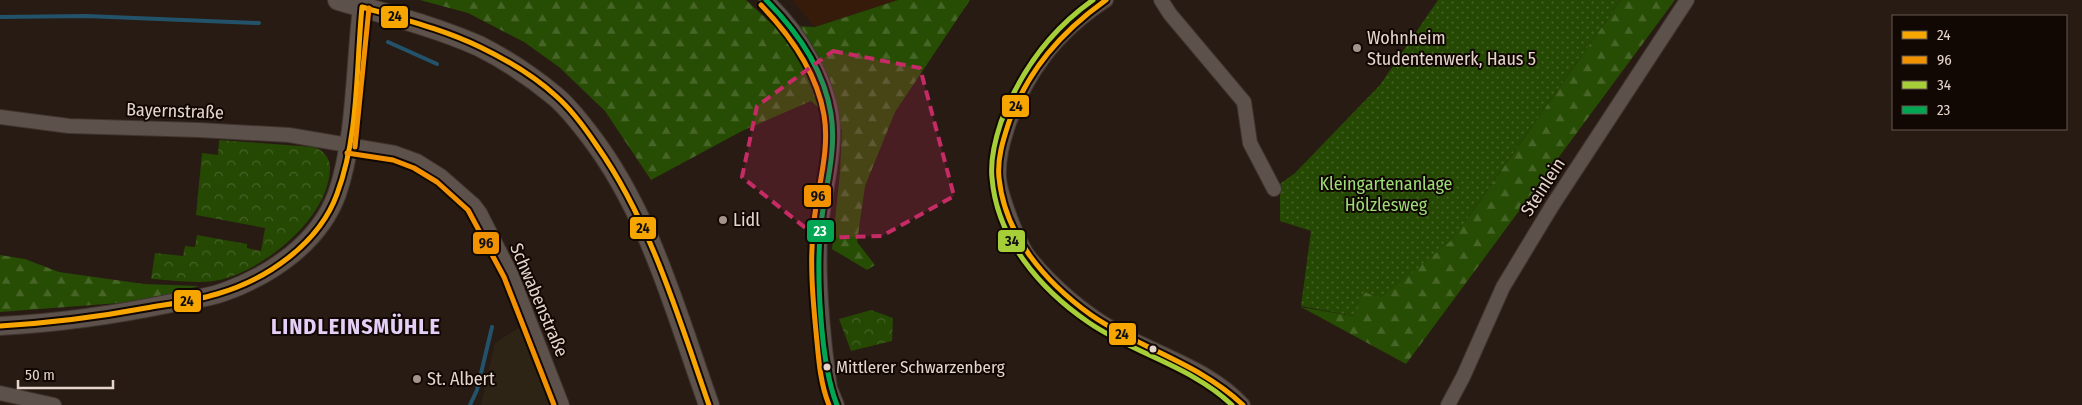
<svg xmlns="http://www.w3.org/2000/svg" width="2082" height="405" font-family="'Fira Sans Condensed',sans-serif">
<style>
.built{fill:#371b0a}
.education{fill:#2e2416}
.grass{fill:url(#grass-dots)}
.forest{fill:url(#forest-firs)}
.park{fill:url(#park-crowns)}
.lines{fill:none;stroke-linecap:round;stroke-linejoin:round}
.stream{stroke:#23536a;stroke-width:4}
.minor-casing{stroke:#40342f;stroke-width:16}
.tertiary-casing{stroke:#40342f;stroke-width:20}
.secondary-casing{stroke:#40342f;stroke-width:22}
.minor{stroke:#5c514b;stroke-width:14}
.tertiary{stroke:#5c514b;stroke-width:18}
.secondary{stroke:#5c514b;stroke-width:20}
.bus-1-casing{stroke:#110703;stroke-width:9}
.bus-2-casing{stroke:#110703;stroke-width:9}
.bus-3-casing{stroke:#110703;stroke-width:9}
.bus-4-casing{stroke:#110703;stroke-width:9}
.bus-1{stroke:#f7a600;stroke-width:5}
.bus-2{stroke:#f39200;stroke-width:5}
.bus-3{stroke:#a6ce39;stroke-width:5}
.bus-4{stroke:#00a651;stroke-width:5}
.marked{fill:#c62b66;fill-opacity:0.2;stroke:#c62b66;stroke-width:4;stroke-dasharray:10 6;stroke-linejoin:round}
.poi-dot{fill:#a4948b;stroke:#110703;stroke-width:2}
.bus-dot{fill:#e6d5cc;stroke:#110703;stroke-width:2}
.labels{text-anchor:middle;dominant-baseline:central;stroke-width:4;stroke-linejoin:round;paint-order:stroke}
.bus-label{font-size:17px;fill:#e6d5cc;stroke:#110703;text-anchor:start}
.poi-label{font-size:18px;fill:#e6d5cc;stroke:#110703;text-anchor:start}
.street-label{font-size:18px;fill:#e6d5cc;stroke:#110703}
.park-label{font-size:18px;fill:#9cdc77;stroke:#110703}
.district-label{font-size:22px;font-weight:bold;letter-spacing:1px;fill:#e5cff7;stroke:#110703}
.line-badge{stroke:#110703;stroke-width:2}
.badge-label{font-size:14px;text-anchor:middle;font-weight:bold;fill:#fff}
.pale-badge-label{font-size:14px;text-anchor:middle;font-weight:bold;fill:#111}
</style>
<defs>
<pattern id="grass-dots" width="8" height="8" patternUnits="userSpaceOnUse" patternTransform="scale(1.25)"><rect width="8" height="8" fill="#254803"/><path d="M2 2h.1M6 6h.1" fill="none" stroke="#456227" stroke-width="1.8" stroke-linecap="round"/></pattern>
<pattern id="forest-firs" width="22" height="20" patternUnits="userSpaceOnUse" patternTransform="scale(1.25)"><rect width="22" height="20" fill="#274c03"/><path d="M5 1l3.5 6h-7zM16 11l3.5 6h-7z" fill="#466527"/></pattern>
<pattern id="park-crowns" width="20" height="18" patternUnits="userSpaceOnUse" patternTransform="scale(1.25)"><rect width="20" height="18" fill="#254803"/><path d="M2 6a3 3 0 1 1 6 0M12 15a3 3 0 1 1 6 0" fill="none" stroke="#456227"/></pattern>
</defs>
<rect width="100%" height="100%" fill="#281b13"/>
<!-- built -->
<path class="built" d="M792,0h106l-83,27z"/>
<!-- education -->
<path class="education" d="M526,323l24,82h-69l14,-62z"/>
<!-- grass -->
<path class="grass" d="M1438,0h183l-152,216 -28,48 -88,52 -52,-10 10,-75 -31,-10v-37l15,-11 85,-88z"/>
<!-- forest -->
<path class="forest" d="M420,0h326l27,25 42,2 83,-27h72l-75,112 -30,74 -8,56 18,23 -8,5 -35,-21 8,-76 2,-43 -31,-29 -69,30 -91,49 -46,-69 -46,-44 -35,-25 -56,-29z
M1621,0h54l-269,364 -105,-57 52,9 11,-24 17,6 72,-59z
M0,255l25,4 34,13 85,12 55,2 -54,15 -145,11z"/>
<!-- park -->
<path class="park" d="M219,140l94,7c10,2 18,12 17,22 -2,49 -62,97 -106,110 -20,6 -52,1 -73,0l4,-26 28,3 2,-10 10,1 2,-12 50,9v4l14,3 4,-23 -69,-13 6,-62 16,2z
M871,310l22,8 -1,23 -41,10 -12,-32z"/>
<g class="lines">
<!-- stream -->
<path class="stream" d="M0,17l86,-1 173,7
M388,42l49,22
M470,405l7,-15 15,-63"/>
<defs>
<path id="minor" d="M766,0c33,30 67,86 67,132 0,35 -11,70 -13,105 -2,50 3,101 10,151l7,17
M1106,0c-49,32 -81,73 -99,129 -5,15 -9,32 -8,48 1,18 20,67 31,81 22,27 53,54 83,71 44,26 95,38 130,76
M1161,0l9,14 74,88 6,41 24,46
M0,117l69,9 130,4 90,5 106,18 22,8 24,15 33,29 6,8 31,61 51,131
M0,393l54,12
M1448,405l15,-28 40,-90 49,-81 135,-206"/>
<path id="tertiary" d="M0,326c58,-3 115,-11 172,-23 17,-3 36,-5 52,-11 47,-17 95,-49 113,-98 19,-55 18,-129 25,-187"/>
<path id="secondary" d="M338,0c47,14 96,26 141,46 26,13 53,31 76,50 12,10 23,24 33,37 61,78 88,180 121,272"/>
</defs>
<!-- minor casing -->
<use href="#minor" class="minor-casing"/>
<!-- tertiary casing -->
<use href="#tertiary" class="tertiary-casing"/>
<!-- secondary casing -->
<use href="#secondary" class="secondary-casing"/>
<!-- minor -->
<use href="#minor" class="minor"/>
<!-- tertiary -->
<use href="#tertiary" class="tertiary"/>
<!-- secondary -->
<use href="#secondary" class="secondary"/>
<defs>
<path id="bus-1" d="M1106,0c-45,32 -78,70 -97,122 -6,18 -12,37 -10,56 6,58 46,104 92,137 49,34 108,48 152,90
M0,326c49,-3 98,-9 146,-18 23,-4 48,-7 71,-14 49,-14 102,-50 120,-100 22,-59 19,-126 25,-187 40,12 81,22 118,40 27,13 54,29 76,49 16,14 29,32 41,50 54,77 81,170 112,259"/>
<path id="bus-2" d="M761,5c29,30 56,68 63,110 6,35 -6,71 -10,106 -5,40 -1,81 3,121 2,22 4,43 12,63
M355,147l14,-139
M347,153l46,7 21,8 23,14 31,28 36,67 50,128"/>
<path id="bus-3" d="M1093,0c-44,31 -73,72 -92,122 -6,18 -11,37 -9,56 5,61 48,111 96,144 46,32 103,44 144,83"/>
<path id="bus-4" d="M766,0c31,31 58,70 65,114 6,37 -6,74 -10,110 -5,46 -1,139 16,181"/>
</defs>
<!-- bus-1 casing -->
<use href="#bus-1" class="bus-1-casing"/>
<!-- bus-2 casing -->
<use href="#bus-2" class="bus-2-casing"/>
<!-- bus-3 casing -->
<use href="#bus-3" class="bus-3-casing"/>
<!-- bus-4 casing -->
<use href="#bus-4" class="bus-4-casing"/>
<!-- bus-1 -->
<use href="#bus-1" class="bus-1"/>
<!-- bus-2 -->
<use href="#bus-2" class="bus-2"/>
<!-- bus-3 -->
<use href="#bus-3" class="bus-3"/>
<!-- bus-4 -->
<use href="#bus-4" class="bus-4"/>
</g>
<!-- marked area -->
<path class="marked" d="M833,51l87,17 34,128 -72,40 -64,2 -76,-61 15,-71z"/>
<!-- markers -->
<g class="poi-dot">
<circle cx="1357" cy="48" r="5"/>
<circle cx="723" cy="220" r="5"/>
<circle cx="417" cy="379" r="5"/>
</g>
<g class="bus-dot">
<circle cx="1153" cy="349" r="4.5"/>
<circle cx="827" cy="367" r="4.5"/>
</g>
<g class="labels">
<!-- bus labels -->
<g class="bus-label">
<text x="836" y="367">Mittlerer Schwarzenberg</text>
</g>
<!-- poi labels -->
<g class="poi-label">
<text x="1367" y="38">Wohnheim<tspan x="1367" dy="21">Studentenwerk, Haus 5</tspan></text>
<text x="733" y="220">Lidl</text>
<text x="427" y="379">St. Albert</text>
</g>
<!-- street labels -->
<g class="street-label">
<text transform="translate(175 111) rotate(2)">Bayernstraße</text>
<text transform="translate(1543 187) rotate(-57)">Steinlein</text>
<text transform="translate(539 300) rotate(67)">Schwabenstraße</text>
</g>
<!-- park labels -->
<g class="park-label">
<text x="1386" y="184">Kleingartenanlage<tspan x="1386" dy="21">Hölzlesweg</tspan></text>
</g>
<!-- district labels -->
<g class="district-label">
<text x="356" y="326">LINDLEINSMÜHLE</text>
</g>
</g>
<g class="line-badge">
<rect x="380" y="5" width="29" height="24" rx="5" fill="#f7a600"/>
<rect x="1001" y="94" width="29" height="24" rx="5" fill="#f7a600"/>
<rect x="803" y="184" width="29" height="24" rx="5" fill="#f39200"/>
<rect x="629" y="216" width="28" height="24" rx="5" fill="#f7a600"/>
<rect x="806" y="219" width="29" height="24" rx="5" fill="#00a651"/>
<rect x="997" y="229" width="29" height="24" rx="5" fill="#a6ce39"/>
<rect x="472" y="231" width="28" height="24" rx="5" fill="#f39200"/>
<rect x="173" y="289" width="29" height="24" rx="5" fill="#f7a600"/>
<rect x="1108" y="322" width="29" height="24" rx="5" fill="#f7a600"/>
</g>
<g class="badge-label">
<text x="820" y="236">23</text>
</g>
<g class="pale-badge-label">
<text x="395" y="21">24</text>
<text x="1016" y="111">24</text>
<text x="818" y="201">96</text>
<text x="643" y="233">24</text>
<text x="1012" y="246">34</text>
<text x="486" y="248">96</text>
<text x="187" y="306">24</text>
<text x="1122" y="339">24</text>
</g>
<!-- legend -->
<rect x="1892" y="15" width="175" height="115" fill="#110703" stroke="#665953"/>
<rect x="1902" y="31" width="25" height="8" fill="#f7a600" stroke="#665953"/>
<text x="1937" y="40" font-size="15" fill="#e6d5cc">24</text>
<rect x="1902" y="56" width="25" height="8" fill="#f39200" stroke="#665953"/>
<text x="1937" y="65" font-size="15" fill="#e6d5cc">96</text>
<rect x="1902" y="81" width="25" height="8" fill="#a6ce39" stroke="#665953"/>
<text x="1937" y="90" font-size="15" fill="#e6d5cc">34</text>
<rect x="1902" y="106" width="25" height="8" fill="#00a651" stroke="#665953"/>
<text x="1937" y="115" font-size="15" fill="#e6d5cc">23</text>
<!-- scale -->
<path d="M18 380v8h95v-8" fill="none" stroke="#e6d5cc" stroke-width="2.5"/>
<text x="25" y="380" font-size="15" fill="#e6d5cc" stroke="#110703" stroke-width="4" paint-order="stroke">50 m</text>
</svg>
